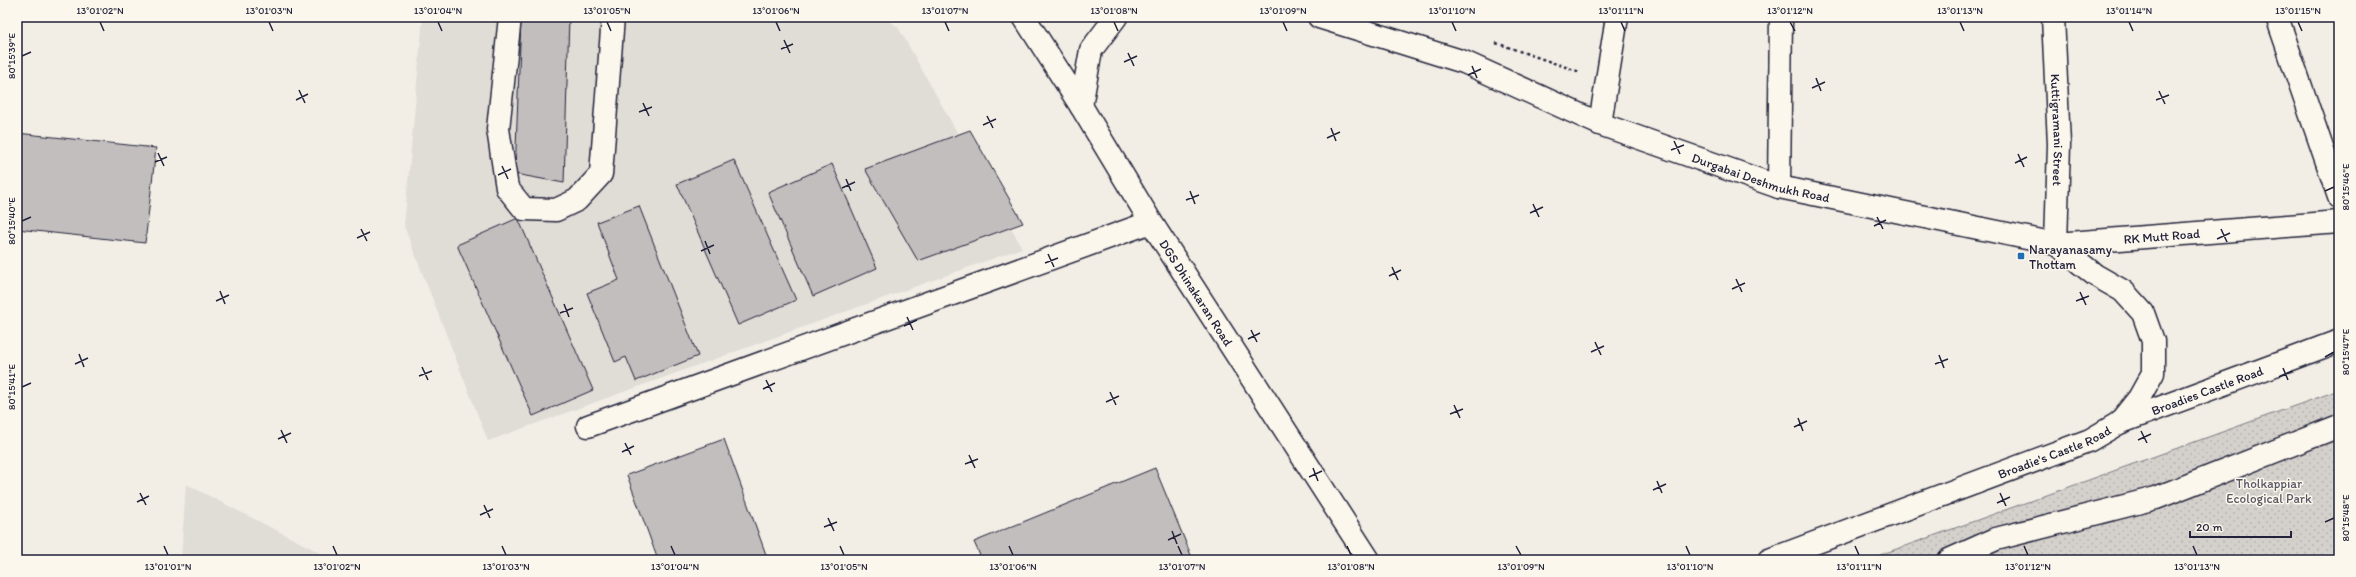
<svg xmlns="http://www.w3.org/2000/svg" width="2356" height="577" font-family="Itim,sans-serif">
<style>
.built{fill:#e0dcd6}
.park{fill:url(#park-dots);stroke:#7b7a84}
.building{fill:#c2bebe;stroke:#22223b}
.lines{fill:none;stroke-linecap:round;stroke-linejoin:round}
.minor-casing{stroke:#22223b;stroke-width:25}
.major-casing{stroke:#22223b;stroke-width:25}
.path{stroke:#22223b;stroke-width:2.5;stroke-dasharray:3 3;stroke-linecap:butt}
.minor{stroke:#fbf7ec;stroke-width:22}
.major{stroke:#fbf7ec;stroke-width:22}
.ticks{fill:none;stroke:#22223b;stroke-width:1.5}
.poi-dot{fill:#1f6fb2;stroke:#fbf7ec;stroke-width:1.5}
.labels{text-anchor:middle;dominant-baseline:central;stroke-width:3;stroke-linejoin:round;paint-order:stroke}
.street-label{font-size:13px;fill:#22223b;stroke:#fbf7ec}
.poi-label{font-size:13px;fill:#22223b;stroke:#fbf7ec;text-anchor:start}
.park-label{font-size:13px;fill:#575766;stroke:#fbf7ec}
.neatline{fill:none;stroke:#22223b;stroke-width:1.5}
.ticks-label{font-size:10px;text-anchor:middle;fill:#22223b}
</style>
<defs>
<pattern id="park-dots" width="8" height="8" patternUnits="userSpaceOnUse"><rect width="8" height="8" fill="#d4d1cc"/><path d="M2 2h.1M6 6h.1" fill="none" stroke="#b6b3b0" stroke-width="1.8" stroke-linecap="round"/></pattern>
</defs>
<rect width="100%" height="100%" fill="#f2eee5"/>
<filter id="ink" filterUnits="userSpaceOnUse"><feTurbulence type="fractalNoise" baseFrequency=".025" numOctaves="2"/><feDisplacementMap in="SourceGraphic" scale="8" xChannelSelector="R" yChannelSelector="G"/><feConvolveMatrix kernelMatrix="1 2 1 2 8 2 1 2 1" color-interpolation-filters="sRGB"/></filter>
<g filter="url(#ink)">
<!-- built -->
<path class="built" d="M423,17h461l14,10 124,221 -534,193 -84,-215z
M186,484l148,76h-153z"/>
<!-- park -->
<path class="park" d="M2339,390v170h-457l-2,-5z"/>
<!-- building -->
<path class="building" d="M521,17h48l-5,166 -49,-9z
M970,130l53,93 -105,38 -53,-92z
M17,133l139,15 -11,95 -128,-14z
M734,160l62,140 -58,25 -61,-141z
M832,164l45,104 -64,28 -45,-104z
M639,206l59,150 -62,25 -10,-24 -11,5 -28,-69 32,-13 -22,-58z
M518,218l75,172 -60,26 -76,-171z
M724,439l44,121h-110l-31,-85z
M1155,468l38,92h-211l-8,-18z"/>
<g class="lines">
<defs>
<g id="minor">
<path d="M510,17l-12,112 9,59 17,21 32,1 21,-10 24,-26 12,-157"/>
<path id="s1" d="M2053,17l6,127 -3,100"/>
<path d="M2277,17l62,180"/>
<path d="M1600,124l17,-107"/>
<path d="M1779,187l2,-170"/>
<path d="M588,426l563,-204"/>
<path d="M1949,560l47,-21 160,-41 183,-72"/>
</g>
<g id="major">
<path id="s2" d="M1024,17l57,89 70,116 218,338"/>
<path id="s3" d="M1319,17l145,45 136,62 179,63 277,57 283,-22"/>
<path d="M1081,106l10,-56 25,-33"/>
<path id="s4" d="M2119,423l220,-82"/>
<path id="s5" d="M1769,560l321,-120 29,-17 20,-25 14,-25v-32l-10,-28 -20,-22 -28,-16 -39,-31"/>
</g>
</defs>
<!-- minor casing -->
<use href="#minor" class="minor-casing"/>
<!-- major casing -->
<use href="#major" class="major-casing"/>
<!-- path -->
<path class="path" d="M1496,43l84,29"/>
<!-- minor -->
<use href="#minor" class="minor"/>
<!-- major -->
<use href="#major" class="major"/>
</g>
</g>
<!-- ticks -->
<path class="ticks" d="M100,22l4,9M269,22l4,9M438,22l4,9M607,22l4,9M776,22l4,9M945,22l4,9M1114,22l4,9M1283,22l4,9M1452,22l4,9M1621,22l4,9M1790,22l5,9M1960,22l4,9M2129,22l4,9M2298,22l4,9M784,40l6,13M781,49l12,-5M1128,53l6,13M22,56l9,-4M1124,62l13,-6M1472,66l5,12M1468,75l13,-6M1816,78l5,13M1812,88l13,-6M299,90l6,13M2159,91l6,13M296,100l12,-6M2156,100l13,-5M643,103l6,13M639,112l13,-5M987,116l6,12M983,125l13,-6M1331,128l5,13M1327,138l13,-6M1674,141l6,13M1671,150l13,-5M158,153l6,13M2018,154l6,13M155,162l12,-5M2015,163l12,-6M502,166l6,13M498,175l13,-6M846,179l5,12M842,188l13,-6M1190,191l5,13M2325,191l9,-4M1186,200l13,-5M1533,204l6,13M1530,213l13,-6M1877,217l6,12M22,221l9,-4M1874,226l12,-6M361,229l6,12M2221,229l6,13M357,238l13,-6M2217,239l13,-6M705,241l5,13M701,251l13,-6M1048,254l6,13M1045,263l13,-5M1392,267l6,13M1389,276l12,-6M1736,279l6,13M1732,289l13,-6M220,291l5,13M2080,292l6,13M216,301l13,-6M2076,301l13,-5M564,304l5,13M560,313l13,-5M907,317l6,13M904,326l13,-6M1251,330l6,12M1248,339l12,-6M1595,342l6,13M1591,352l13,-6M79,354l5,13M1939,355l5,13M2325,357l9,-5M75,364l13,-6M1935,364l13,-5M422,367l6,13M2283,368l5,12M419,376l13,-5M2279,377l13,-6M766,380l6,12M22,387l9,-4M763,389l12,-6M1110,392l6,13M1106,402l13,-6M1454,405l6,13M1450,414l13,-5M1798,418l5,13M1794,427l13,-6M281,430l6,13M2141,431l6,12M278,439l13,-6M2138,440l13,-6M625,443l6,12M622,452l12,-6M969,455l6,13M965,464l13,-5M1313,468l5,13M1309,477l13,-6M1657,481l5,12M1653,490l13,-6M140,493l6,12M2000,493l6,13M137,502l12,-6M1997,503l13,-6M484,505l6,13M480,515l13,-6M828,518l6,13M2325,522l9,-4M824,527l13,-5M1172,531l5,13M1168,540l13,-6M164,546l4,9M333,546l4,9M502,546l4,9M671,546l4,9M840,546l4,9M1009,546l4,9M1178,546l4,9M1347,546l4,9M1516,546l5,9M1686,546l4,9M1855,546l4,9M2024,546l4,9M2193,546l4,9"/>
<!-- markers -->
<rect class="poi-dot" x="2017" y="252" width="8" height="8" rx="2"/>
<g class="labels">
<!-- street labels -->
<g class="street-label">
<text stroke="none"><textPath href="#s1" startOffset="113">Kuttigramani Street</textPath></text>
<text stroke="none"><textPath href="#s3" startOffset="471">Durgabai Deshmukh Road</textPath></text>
<text stroke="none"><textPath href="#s3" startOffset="880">RK Mutt Road</textPath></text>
<text stroke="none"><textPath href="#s2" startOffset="325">DGS Dhinakaran Road</textPath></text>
<text stroke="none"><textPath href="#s4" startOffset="94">Broadies Castle Road</textPath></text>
<text stroke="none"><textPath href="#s5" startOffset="305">Broadie's Castle Road</textPath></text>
</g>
<!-- poi labels -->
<g class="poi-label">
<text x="2029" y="249">Narayanasamy<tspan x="2029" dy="15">Thottam</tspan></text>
</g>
<!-- park labels -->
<g class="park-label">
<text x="2269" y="483">Tholkappiar<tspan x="2269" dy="15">Ecological Park</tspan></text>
</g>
</g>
<!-- margin -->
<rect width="2356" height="577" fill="none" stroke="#fbf7ec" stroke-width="44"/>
<!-- scale -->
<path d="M2190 531v6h101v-6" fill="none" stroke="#22223b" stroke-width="2"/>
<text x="2196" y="531" font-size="12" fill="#22223b" stroke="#fbf7ec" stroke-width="3" paint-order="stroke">20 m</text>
<rect x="22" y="22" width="2312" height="533" class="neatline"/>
<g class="ticks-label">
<text x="100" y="14">13°01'02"N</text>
<text x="269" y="14">13°01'03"N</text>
<text x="438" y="14">13°01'04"N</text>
<text x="607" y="14">13°01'05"N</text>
<text x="776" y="14">13°01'06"N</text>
<text x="945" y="14">13°01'07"N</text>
<text x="1114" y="14">13°01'08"N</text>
<text x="1283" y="14">13°01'09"N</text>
<text x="1452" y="14">13°01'10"N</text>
<text x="1621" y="14">13°01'11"N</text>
<text x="1790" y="14">13°01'12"N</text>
<text x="1960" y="14">13°01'13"N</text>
<text x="2129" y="14">13°01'14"N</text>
<text x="2298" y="14">13°01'15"N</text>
<text transform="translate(11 56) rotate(-90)" y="4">80°15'39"E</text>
<text transform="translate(2345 187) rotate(-90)" y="4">80°15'46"E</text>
<text transform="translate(11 221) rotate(-90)" y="4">80°15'40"E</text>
<text transform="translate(2345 352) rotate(-90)" y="4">80°15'47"E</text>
<text transform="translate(11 387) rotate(-90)" y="4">80°15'41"E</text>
<text transform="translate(2345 518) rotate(-90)" y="4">80°15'48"E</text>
<text x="168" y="570">13°01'01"N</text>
<text x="337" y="570">13°01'02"N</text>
<text x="506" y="570">13°01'03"N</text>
<text x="675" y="570">13°01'04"N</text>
<text x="844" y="570">13°01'05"N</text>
<text x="1013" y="570">13°01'06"N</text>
<text x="1182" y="570">13°01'07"N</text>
<text x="1351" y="570">13°01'08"N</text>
<text x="1521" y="570">13°01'09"N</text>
<text x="1690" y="570">13°01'10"N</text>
<text x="1859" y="570">13°01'11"N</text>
<text x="2028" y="570">13°01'12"N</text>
<text x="2197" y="570">13°01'13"N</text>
</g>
</svg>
